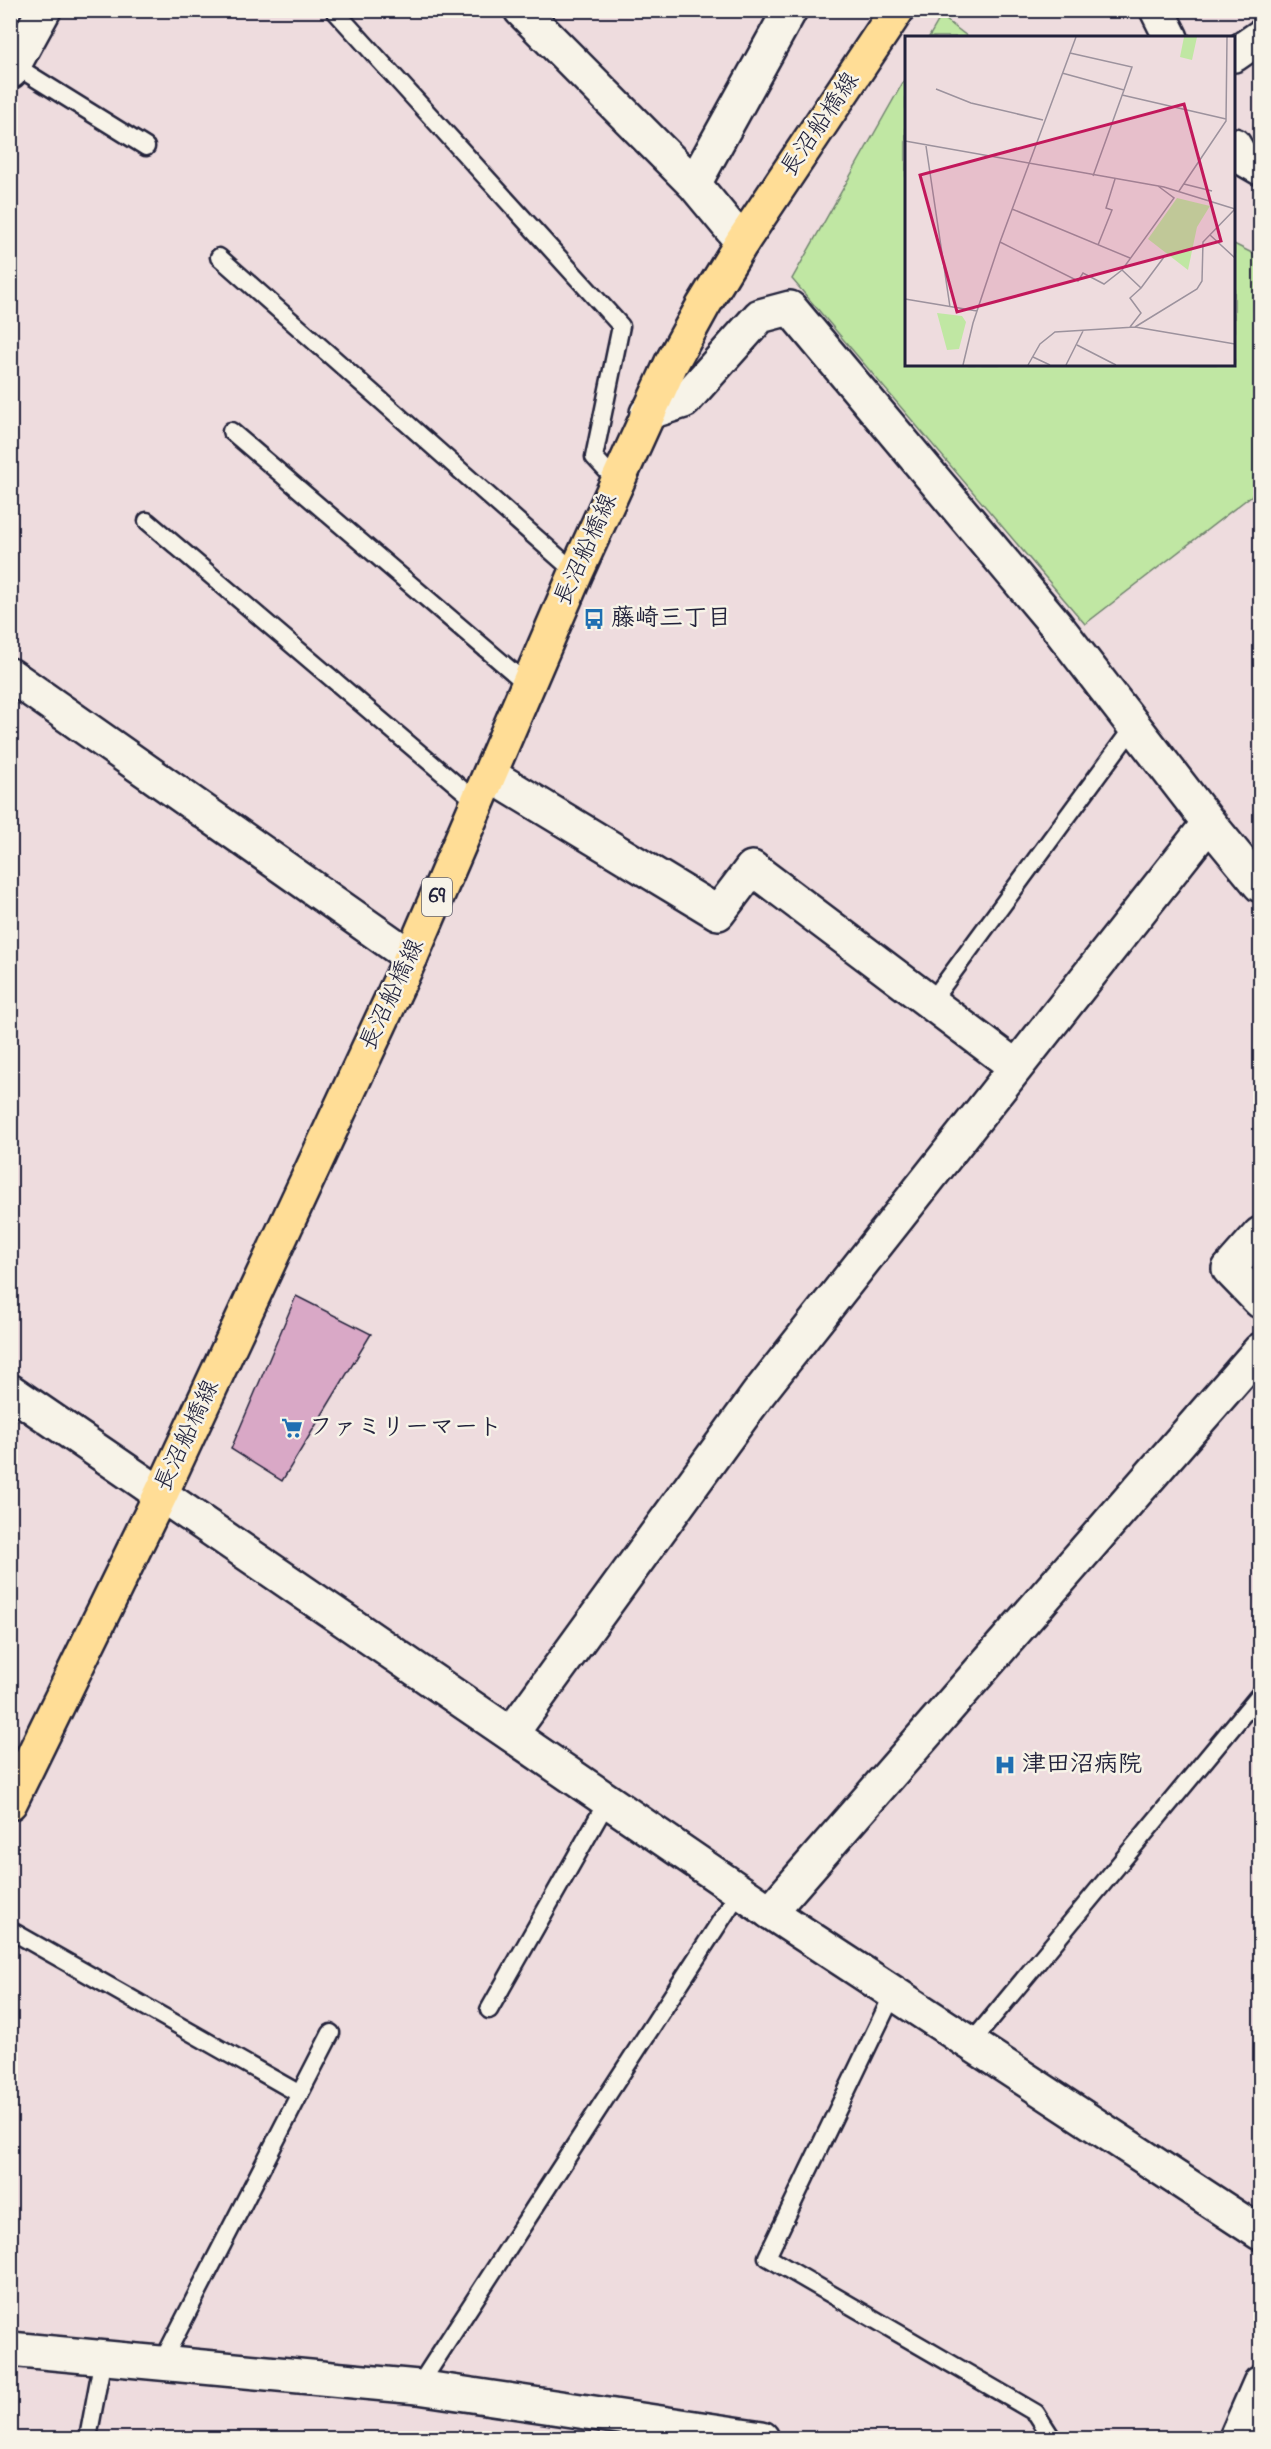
<svg xmlns="http://www.w3.org/2000/svg" width="1271" height="2449" font-family="'Indie Flower','Klee One',sans-serif">
<style>
.green{fill:#c0e7a3;stroke:#71846f;stroke-width:1.5}
.building{fill:#d9a8c6;stroke:#22223b;stroke-width:1.5}
.lines{fill:none;stroke-linecap:round;stroke-linejoin:round}
.lane-casing{stroke:#22223b;stroke-width:21}
.street-casing{stroke:#22223b;stroke-width:38}
.secondary-casing{stroke:#22223b;stroke-width:38}
.primary-casing{stroke:#22223b;stroke-width:38}
.lane{stroke:#f7f3e8;stroke-width:16}
.street{stroke:#f7f3e8;stroke-width:33}
.secondary{stroke:#f7f3e8;stroke-width:33}
.primary{stroke:#ffdd96;stroke-width:33}
.labels{text-anchor:middle;dominant-baseline:central;stroke-width:5;stroke-linejoin:round;paint-order:stroke}
.shield{fill:#f7f3e8;stroke:#62616f;stroke-width:1.5}
.shield-label{font-size:22px;font-weight:bold;fill:#22223b}
.street-label{font-size:24px;fill:#22223b;stroke:#f7f3e8}
.poi-label{font-size:24px;font-weight:bold;fill:#22223b;stroke:#f7f3e8;text-anchor:start}
.inset-road{fill:none;stroke:#9c929d;stroke-width:1.5}
.view{fill:#c2185b;fill-opacity:0.15;stroke:#c2185b;stroke-width:3}
.inset-edge{fill:none;stroke:#22223b;stroke-width:3}
</style>
<rect width="100%" height="100%" fill="#eedcde"/>
<filter id="ink" filterUnits="userSpaceOnUse"><feTurbulence type="fractalNoise" baseFrequency=".0167" numOctaves="2"/><feDisplacementMap in="SourceGraphic" scale="12" xChannelSelector="R" yChannelSelector="G"/><feConvolveMatrix kernelMatrix="1 2 1 2 8 2 1 2 1" color-interpolation-filters="sRGB"/></filter>
<g filter="url(#ink)">
<!-- green -->
<path class="green" d="M941,16l27,21h-39z
M906,77v287h328v-120l26,13v232l-175,135 -293,-345z"/>
<!-- building -->
<path class="building" d="M296,1296l75,38 -89,147 -51,-32z"/>
<g class="lines">
<defs>
<path id="lane" d="M334,10l287,316 -27,131 23,25
M14,65l132,82
M219,257l357,316
M231,431l297,254
M147,521l331,282
M931,1002l203,-276
M10,1930l288,163
M893,1994l-126,263 269,156 16,25
M489,2010l119,-210
M971,2043l289,-349
M161,2364l170,-331
M418,2387l322,-496
M88,2438l15,-80"/>
<path id="street" d="M521,10l173,174 48,58
M1157,10l14,28
M1234,55l26,-18
M10,72l34,-62
M1234,145l7,12 19,11
M694,184l96,-174
M647,413l37,-12 76,-85 30,-8 266,317 153,198 51,62
M10,675l401,282
M490,775l228,138 34,-45 264,199
M1260,1234l-31,35 31,32
M511,1734l248,-341 450,-570
M770,1912l490,-562
M10,2349l408,38 344,51"/>
<path id="secondary" d="M10,1391l760,521 490,321
M1236,2438l24,-55"/>
<path id="primary" d="M10,1803l150,-307 251,-539 165,-384 95,-209 32,-58 39,-64 155,-232"/>
</defs>
<!-- lane casing -->
<use href="#lane" class="lane-casing"/>
<!-- street casing -->
<use href="#street" class="street-casing"/>
<!-- secondary casing -->
<use href="#secondary" class="secondary-casing"/>
<!-- primary casing -->
<use href="#primary" class="primary-casing"/>
<!-- lane -->
<use href="#lane" class="lane"/>
<!-- street -->
<use href="#street" class="street"/>
<!-- secondary -->
<use href="#secondary" class="secondary"/>
<!-- primary -->
<use href="#primary" class="primary"/>
</g>
</g>
<!-- icons -->
<defs>
<symbol id="bus-bare" viewBox="-9 -9 18 18"><path d="M-5-6H5V4H4V6H2V4H-2V6H-4V4H-5ZM-3.5-4V0h7V-4ZM-3.5 1.2v1.5H-2V1.2ZM2 1.2v1.5H3.5V1.2Z" fill="#1f6fb2" stroke="#f7f3e8" stroke-width="2.5" paint-order="stroke"/></symbol>
<symbol id="supermarket-bare" viewBox="-9 -9 18 18"><path d="M-6-5.5h2.5l.6 2H6L4.5 2H-2.5L-4.4-4H-6ZM-1.5 3.2a1.3 1.3 0 1 0 .1 0ZM3 3.2a1.3 1.3 0 1 0 .1 0Z" fill="#1f6fb2" stroke="#f7f3e8" stroke-width="2.5" paint-order="stroke"/></symbol>
<symbol id="hospital-bare" viewBox="-9 -9 18 18"><path d="M-5-5h3v3.5h4V-5h3V5h-3V1.5h-4V5h-3Z" fill="#1f6fb2" stroke="#f7f3e8" stroke-width="2.5" paint-order="stroke"/></symbol>
</defs>
<g fill-rule="evenodd">
<use href="#bus-bare" x="579" y="604" width="30" height="30"/>
<use href="#supermarket-bare" x="277" y="1413" width="30" height="30"/>
<use href="#hospital-bare" x="990" y="1750" width="30" height="30"/>
</g>
<g class="labels">
<!-- shield labels -->
<rect class="shield" x="422" y="878" width="30" height="38" rx="4.5"/>
<g class="shield-label">
<text x="437" y="897">69</text>
</g>
<!-- street labels -->
<g class="street-label">
<text transform="translate(821 125) rotate(-56)">長沼船橋線</text>
<text transform="translate(587 550) rotate(-66)">長沼船橋線</text>
<text transform="translate(393 995) rotate(-65)">長沼船橋線</text>
<text transform="translate(188 1436) rotate(-65)">長沼船橋線</text>
</g>
<!-- poi labels -->
<g class="poi-label">
<text x="611" y="619">藤崎三丁目</text>
<text x="309" y="1428">ファミリーマート</text>
<text x="1022" y="1765">津田沼病院</text>
</g>
</g>
<!-- overview -->
<g transform="translate(905 36)">
<rect width="330" height="330" fill="#eedcde"/>
<path d="M279,1h13l-5,23 -12,-3zM272,162l33,8 -13,21 -9,43 -40,-31zM32,277l25,3 4,6 -7,27 -12,1z" fill="#c0e7a3"/>
<path class="inset-road" d="M165,17l62,14 -8,23M157,37l62,17 -31,86M31,53l35,14 72,17M217,59l104,24M0,105l259,46 71,22M21,110l24,161M279,148l28,7M274,155l47,-70 1,-84M107,173l118,49M305,199l25,23M95,206l78,39 5,-8 21,11 18,-14 52,-72 -16,-12M193,209l14,-35 -6,-2 9,-29M217,234l19,18 -11,10 11,15 -11,14M236,252l23,-31M0,263l72,12M230,291l62,-38 5,-8 1,-39 32,-33M172,309l39,20M128,321l17,8M58,329l10,-42 27,-81 76,-205M123,329l12,-21 15,-12 80,-5 100,17M161,329l17,-34"/>
<path class="view" d="M279,68l37,137 -264,71 -37,-137z"/>
<rect width="330" height="330" class="inset-edge"/>
</g>
<!-- margin -->
<rect width="1271" height="2449" fill="none" stroke="#f7f3e8" stroke-width="36"/>
<rect x="18" y="18" width="1235" height="2413" fill="none" stroke="#22223b" stroke-width="2" filter="url(#ink)"/>
</svg>
